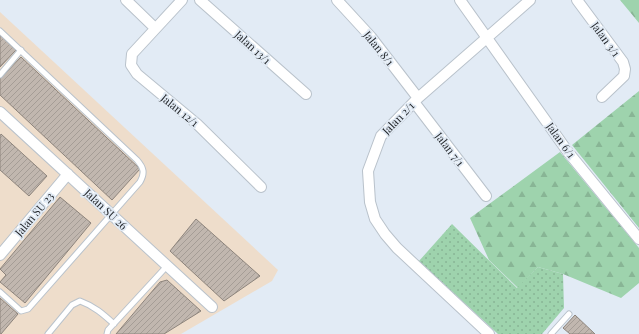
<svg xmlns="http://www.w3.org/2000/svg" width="639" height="334" font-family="'Playfair Display',serif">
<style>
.industrial{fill:#eeddcb}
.forest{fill:url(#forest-firs)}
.park{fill:url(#park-dots)}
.building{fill:url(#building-hatch);stroke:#8d847c}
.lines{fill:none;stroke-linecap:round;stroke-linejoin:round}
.service-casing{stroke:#b9c2cb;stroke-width:7}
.minor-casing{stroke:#b9c2cb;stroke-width:12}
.service{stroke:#fff;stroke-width:5}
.minor{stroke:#fff;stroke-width:10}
.labels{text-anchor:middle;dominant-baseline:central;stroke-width:3.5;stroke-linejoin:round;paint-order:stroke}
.street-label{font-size:11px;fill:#1e2125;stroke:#e2ebf5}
</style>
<defs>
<pattern id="forest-firs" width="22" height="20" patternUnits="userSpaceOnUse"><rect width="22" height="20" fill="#9ed3ad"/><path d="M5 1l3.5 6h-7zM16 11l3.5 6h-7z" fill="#88b595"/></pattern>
<pattern id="park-dots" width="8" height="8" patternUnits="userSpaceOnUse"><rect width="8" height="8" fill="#9ed3ad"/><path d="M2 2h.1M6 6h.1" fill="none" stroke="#88b595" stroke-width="1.8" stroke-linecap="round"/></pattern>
<pattern id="building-hatch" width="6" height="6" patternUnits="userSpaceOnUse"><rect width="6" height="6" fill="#c1b7af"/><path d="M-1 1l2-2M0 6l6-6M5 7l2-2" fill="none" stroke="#a59d96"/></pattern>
</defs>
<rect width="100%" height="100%" fill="#e2ebf5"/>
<!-- industrial -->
<path class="industrial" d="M0,12l278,258 -6,11 -91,53h-181z"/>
<!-- forest -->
<path class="forest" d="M620,0h19v23z
M639,91v137l-67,-83z
M560,152l79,96v35l-18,15 -58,-24 -25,-7 -20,21 -29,-28 -19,-42z"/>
<!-- park -->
<path class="park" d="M452,224l65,64 21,-21 25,7 1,34 -22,26h-44l-79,-73z"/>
<!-- building -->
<path class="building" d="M0,35l16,15 -16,17z
M21,57l119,112 -28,31 -112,-105v-16z
M1,134l46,42 -18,20 -29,-26v-34z
M60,197l31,26 -66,80 -25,-21 6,-7 -6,-6z
M196,219l64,57 -36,25 -54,-50z
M167,280l34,31 -37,23h-48l44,-52z
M0,298l18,16 -17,20h-1z
M575,315l20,19h-25l-7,-6z"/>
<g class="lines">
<defs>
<path id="service" d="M0,31l137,129c7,8 8,13 3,22l-112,127 -7,2 -21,-19
M0,75l21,-25
M48,334l24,-29 8,-4c14,5 23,13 34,23
M107,334l1,-4 59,-64
M551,334l18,-20"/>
<path id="minor" d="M126,0l29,28
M182,0l-50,54 -1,11 6,9 60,50 64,63
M200,0l106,94
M337,0l34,37 47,61
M460,0l108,152 71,87
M577,0l46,62 2,7 -1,7 -22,21
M414,102l72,94
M0,112l212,195
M0,255l68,-81
M489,334l-92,-86 -12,-14 -10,-15 -5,-17 -2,-31 13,-35 37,-38 112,-98"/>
</defs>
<!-- service casing -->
<use href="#service" class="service-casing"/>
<!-- minor casing -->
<use href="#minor" class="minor-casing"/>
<!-- service -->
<use href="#service" class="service"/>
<!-- minor -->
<use href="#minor" class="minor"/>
</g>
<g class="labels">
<!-- street labels -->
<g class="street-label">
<text transform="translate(606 39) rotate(54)">Jalan 3/1</text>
<text transform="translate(253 47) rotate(42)">Jalan 13/1</text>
<text transform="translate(379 48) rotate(51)">Jalan 8/1</text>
<text transform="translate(180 110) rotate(39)">Jalan 12/1</text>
<text transform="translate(398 118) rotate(-46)">Jalan 2/1</text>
<text transform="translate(561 140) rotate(54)">Jalan 6/1</text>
<text transform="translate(450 149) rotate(52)">Jalan 7/1</text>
<text transform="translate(106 209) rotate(43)">Jalan SU 26</text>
<text transform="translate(34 214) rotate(-50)">Jalan SU 23</text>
</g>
</g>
</svg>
